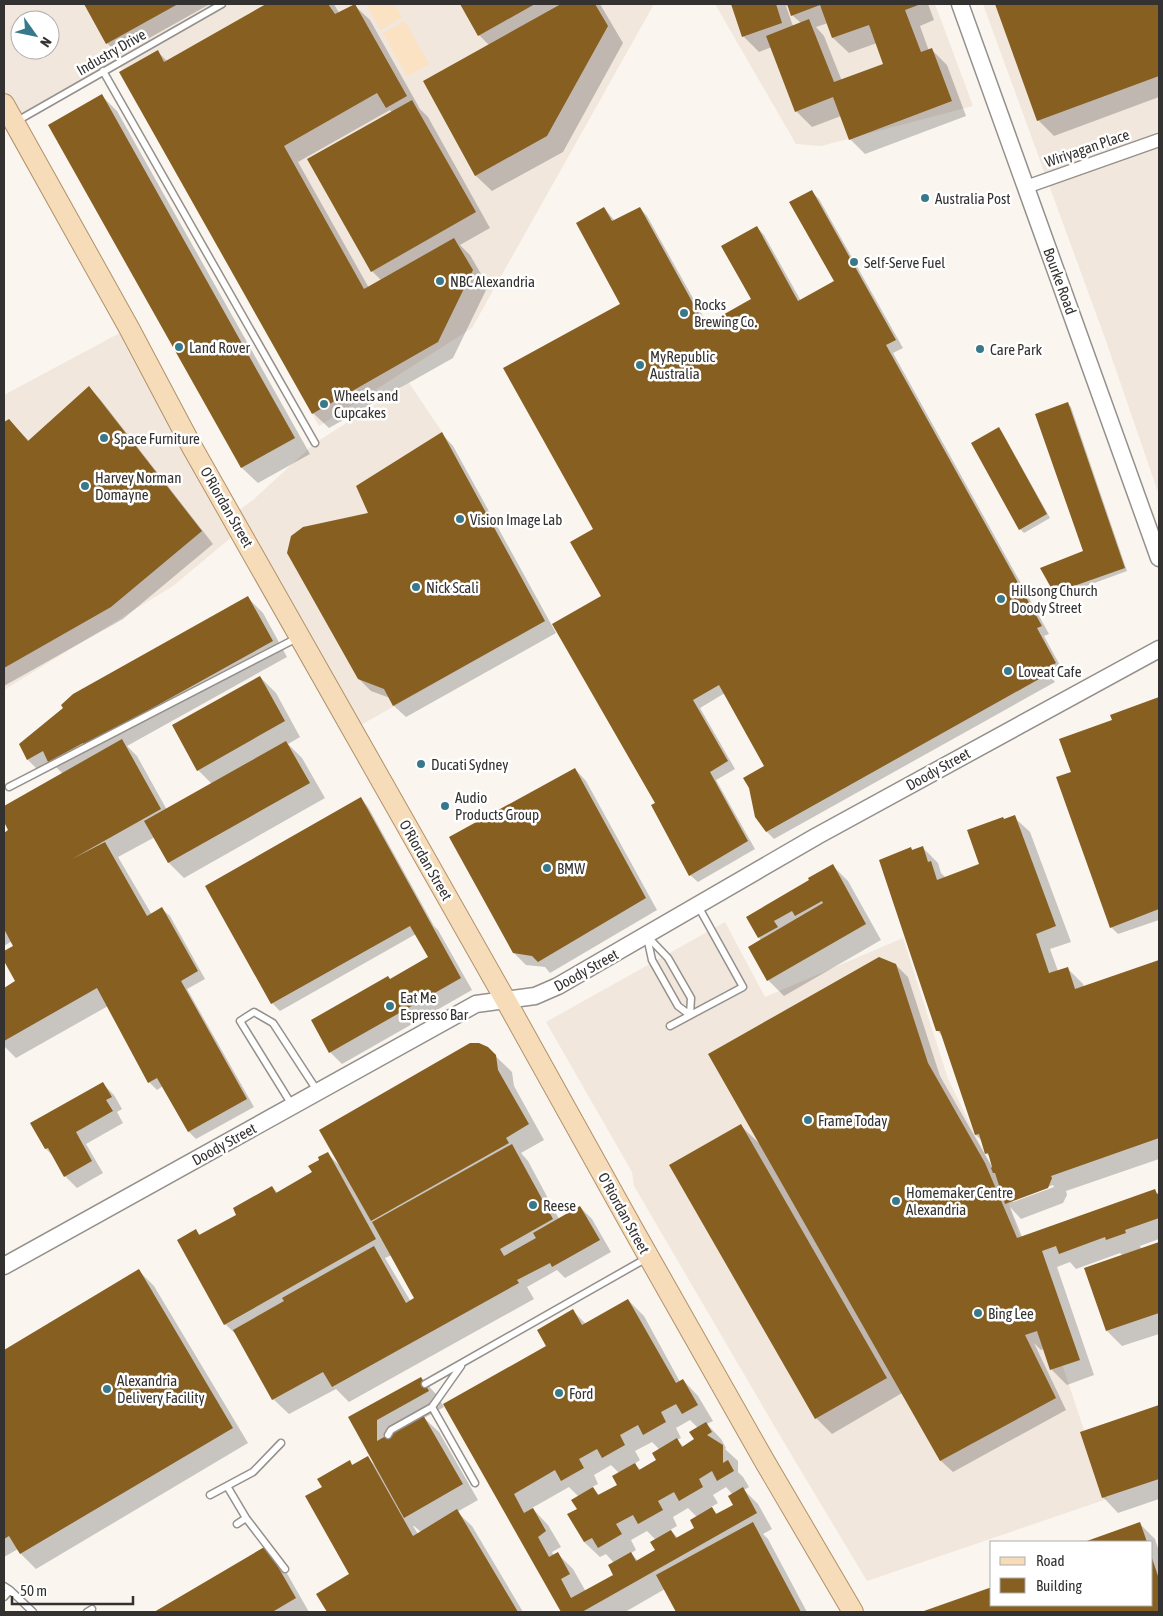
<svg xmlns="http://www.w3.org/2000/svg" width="1163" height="1616" font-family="'Asap Condensed',sans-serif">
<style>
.built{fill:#f1e7dc;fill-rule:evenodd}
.green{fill:#fae2c3}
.shadow{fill:#0003;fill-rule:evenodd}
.building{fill:#875f21}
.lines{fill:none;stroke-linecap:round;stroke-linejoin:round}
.service-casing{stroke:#95908b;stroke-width:9}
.minor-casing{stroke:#95908b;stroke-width:15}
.tertiary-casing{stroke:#95908b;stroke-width:19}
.primary-casing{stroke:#b0926a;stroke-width:22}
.service{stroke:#fff;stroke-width:6}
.minor{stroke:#fff;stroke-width:12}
.tertiary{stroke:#fff;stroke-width:16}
.primary{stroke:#f7dcb9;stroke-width:20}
.poi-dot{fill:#37798b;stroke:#fff;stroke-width:2}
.labels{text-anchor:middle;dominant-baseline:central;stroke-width:5;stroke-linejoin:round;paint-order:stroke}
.street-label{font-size:15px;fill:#343230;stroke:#fff}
.poi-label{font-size:15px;fill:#343230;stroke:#fff;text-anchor:start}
</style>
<rect width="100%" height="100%" fill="#faf5ef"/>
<!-- built -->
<path class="built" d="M4,4h650l-182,324 -153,98 -201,-363 -104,59 -10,-18zM20,20h30v30h-30z
M715,4h220l38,102 -152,40 -25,-2z
M983,4h176v491l-53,-154z
M129,328l103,187 21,-15 62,-57 94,-60 33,49 103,189 -193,109 -112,-200 -67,56 -169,104v-295z
M725,922l40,75 138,-59 45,141 59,120 100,300 -240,82 -88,-147 -145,-248 -2,-14 -86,-150z"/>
<!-- green -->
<path class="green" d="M366,4h29l7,13 -21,13z
M405,21l24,43 -22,12 -24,-43z"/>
<!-- shadow -->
<path class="shadow" d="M85,4h125l-91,51 -12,-12z
M268,4h66l5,9 15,-8 16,15 50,89 8,8 62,111 -30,17 10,10 18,31 -35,72 -124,70 -16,-15 -156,-362 10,10zM390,110l2,3 -20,158 10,10 -13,7 -71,-126z
M462,4h138l23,39 -60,109 -71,39 -16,-15 -52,-95 65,-36 -10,-10z
M732,4h196l6,16 -14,6 9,25 3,-1 15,15 19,51 -101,38 -15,-15 -9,-23 -29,11 -16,-16 -24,-64 -13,5 -16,-16zM788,5l4,10 9,8 -8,3 -7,-20zM828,23l5,15 16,15 28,-10 8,22 -43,16 -18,-45 -8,-9z
M997,4h162v93l-105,39 -16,-16z
M102,96l15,15 193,343 -52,29 -16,-15 -192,-343z
M811,191l8,8 84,149 -10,5 156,281 -5,2 19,35 -12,6 4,5 -281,157 -8,-8v-65l-41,-73 -25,15 35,61 -19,11 39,69 -57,33 -8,-7 -88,-279 -7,-66 27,-226 -18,-96 11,13 25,-13 7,8 61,109 45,-25 4,-73 7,8 37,66 34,-19z
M89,388l11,11 113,145 -90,75 -119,67v-263l5,-3 20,21z
M1068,404l3,3 56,164 -68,25 -4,-4 29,-40z
M999,429l3,3 48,86 -26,15 -4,-4z
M442,434l11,12 103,187 -150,84 -12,-11 -4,-8 -19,-7 -12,-12 11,-165z
M248,598l15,15 24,44 -160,89 10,10 30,54 45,-26 -14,-14 62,-93 16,16 24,44 -12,7 14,14 23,40 -141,80 -15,-15 -14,-26 -37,20 34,58 10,-6 8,7 35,63 -18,10 67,118 -58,32 -7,-7 -26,-46 -6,4 -8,-8 -41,-76 -92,52 -12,-12v-57l13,-7 -13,-24v-5l11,-7 -3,-5 -8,5v-112l6,-3 -6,-12v-11l59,-34 -11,-11 -13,8 -11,-11 -7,-15z
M1159,698v222l-41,14 -7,-7 -39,-155 42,-51 -2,-6z
M575,769l11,12 71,129 -107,63 -5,-6 -19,-2 -12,-12z
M361,799l7,8 66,119 4,4 34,60 -130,74 -12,-12 60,-72 39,-22 -13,-24 -136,77 -8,-8z
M1014,817l16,15 41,110 -21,7 8,22 9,-3 16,16 1,3 75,-25v197l-93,32 1,4 -4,8 -42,16 -11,-12 12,30 133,-46 4,4v44l-19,7 1,3 18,-6v91l-37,12 -15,-15 16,-75 -3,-3 -44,16 -6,-7 -13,5 37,108 -27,10 -15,-15 -8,-21 -3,1 -7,-7 32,67 -113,62 -12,-11 -39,-68 -70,41 -16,-16 -75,-292 20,19 135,-180 12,12 32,99 54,94 -3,-12 -5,-5 -4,-12 -6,-6 -34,-99 -5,-6 -26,-181 2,2 9,-4 16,16 3,10 5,5 35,-13 23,-45zM1053,1185l1,2 -41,15v-3z
M832,865l16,16 33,59 -97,56 -16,-16 -7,-40 -2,-2 52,-57z
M487,1048l25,24 2,14 30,54 -23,13 7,8 31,58 21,-12 12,12 19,33 -46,26 -8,-8 -30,17 7,12 -185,103 -13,-13 -47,25 -16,-15 -34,-62 -14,-13 -29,-94 5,6 37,-21 34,-28 6,6 36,-20 7,-13 6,-7 13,13zM392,1255l24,44 -5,3 -26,-44z
M103,1084l11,11 8,14 -5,3 6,11 -37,21 17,29 -26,15 -12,-12 -11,-19 -8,-8 -14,-26z
M138,1270l16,16 94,157 -212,126 -15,-15 -3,-5 -14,8v-206z
M628,1300l16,16 36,66 3,-2 15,16 15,25 -6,3 14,15 5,9 -1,1 13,12v11l5,5 6,10 -5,3 14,14 14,25 -9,5 5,5 39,73h-129l-13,-23 -40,23h-63l-117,-208 102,-58 26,-35 13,13zM690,1420l8,8 -2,12 -12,7 -7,-7 4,-2 -5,-10zM652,1442l8,8 -2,11 -17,9 -7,-6 6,-4 -5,-9zM611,1465l8,8v12l-19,11 -8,-9 6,-3 -4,-9zM569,1487l10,10 -1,12 6,33 16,15 6,-3 8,9 1,12 -29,17 -13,-23 -15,-15 -4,2 -2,-4 9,-5 -13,-22 -16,-17zM726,1487l7,8 2,10 -17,10 -7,-8 7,-4 -5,-8zM688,1508l9,9 -1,11 -18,10 -8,-8 7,-4 -4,-9zM647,1531l9,9v11l-18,10 -7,-8 5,-3 -5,-10z
M421,1378l15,16 8,13 -20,11 15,14 39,68 -21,12 15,14 51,86h-194l-11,-18 33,-20 -28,-87 27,-25 3,4 15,-8 7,7 -25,-47zM413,1526h1l7,6 -3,2z
M1159,1406v93l-41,14 -15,-16 -22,-64z
M1140,1524l15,15 4,12v61h-235l68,-23v16h160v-63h-65z
M266,1548l15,15 28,49h-153z"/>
<!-- building -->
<path class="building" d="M84,4h94l-72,40z
M266,4h62l7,10 20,-10 52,92 -21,12 -9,-15 -93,53 80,143 90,-51 19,32 -35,72 -126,72 -193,-342 39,-22 6,12z
M460,4h75l-57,32z
M561,4h34l13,22 -61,110 -72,40 -52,-95z
M731,4h45l6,19 -40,14z
M787,4h134l-16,6 16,42 11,-4 20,53 -103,39 -16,-43 -38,15 -29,-76 43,-17 25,63 49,-18 -14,-39 -37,13 -12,-33 -29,11z
M995,4h164v72l-122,45z
M102,94l193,344 -54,30 -193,-343z
M412,100l64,112 -105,60 -64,-113z
M812,190l84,150 -10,5 156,281 -5,2 19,35 -11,6 3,5 -282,158 -11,-15 -6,-29 -6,-10 21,-12 -45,-81 -26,15 35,61 -18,11 38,69 -59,35 -38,-71 4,-2 -103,-179 49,-28 -31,-54 23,-13 -90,-161 117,-64 -44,-81 28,-16 8,14 28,-14 65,118 46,-26 -30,-53 36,-20 41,75 36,-20 -45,-79z
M89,386l113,145 -91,76 -107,61v-246l5,-3 19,22z
M1068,402l57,166 -71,25 -14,-25 43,-17 -48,-137z
M999,427l48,87 -28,16 -48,-87z
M442,432l103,189 -152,85 -9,-17 -26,-10 -71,-126 4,-17 12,-9 65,-14 -12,-27z
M248,596l25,45 -189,105 -1,-3 -35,19 -5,-11 -16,9 -8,-16 44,-36 -2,-3 12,-11z
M260,676l25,45 -88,50 -25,-46z
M1159,697v212l-49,19 -54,-151 15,-5 -12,-33 53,-19 -2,-5z
M122,739l39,70 -89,50 33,-17 42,74 15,-9 36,64 -17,10 66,118 -59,33 -31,-54 -9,5 -51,-95 -93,53v-53l11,-7 -11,-20v-10l9,-5 -9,-17v-96l4,-3 -4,-8v-16z
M286,741l24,42 -142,80 -24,-42z
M575,768l71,130 -108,64 -6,-6 -19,-3 -64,-116z
M361,797l100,181 -132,75 -18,-33 77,-44 2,3 38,-22 -18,-31 -139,78 -66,-118z
M1015,815l41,111 -20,8 13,39 19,-6 7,22 84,-29v178l-108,38 1,2 -4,10 -43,16 -10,-31h-2l-2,-5 1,-1 -4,-14 -3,1 -6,-20 -4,1 -35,-104h-4l-57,-171 32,-13 1,3 11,-4 5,16 3,-1 6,19 42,-16 -12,-34 36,-13 1,2z
M833,864l33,60 -99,57 -19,-34 75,-44 -1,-2 -27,15 -3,-5 -18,10 4,6 -20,11 -12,-21 63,-37 -1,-2z
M879,957l17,7 32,99 57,100 32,75 138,-49 2,5 2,-1v25l-34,12 1,3 -20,7 -1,-3 -46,17 -3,-8 -14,5 38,109 -30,10 -13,-39 -12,4 31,63 -116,63 -232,-407z
M470,1043h9l9,4 8,8 2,15 31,54 -23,14 3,5 -138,78 -52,-91z
M103,1082l9,15 -6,3 7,11 -37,21 16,29 -28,16 -16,-29 -3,1 -15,-26z
M741,1124l146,254 -72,41 -146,-254z
M512,1144l41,75 -53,30 4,7 32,-18 -3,-5 47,-27 20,34 -48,27 -2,-4 -33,17 2,3 -187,104 -9,-15 -51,28 -39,-70 51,-29 -2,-3 92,-52 32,57 8,-5 -42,-76z
M328,1152l48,87 -152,86 -47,-85 19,-11 3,6 37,-20 -3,-7 39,-22 4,7 36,-21 -4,-6 11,-6 -1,-3z
M1159,1242v71l-53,18 -22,-63z
M139,1269l94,159 -213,126 -11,-18 -5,3v-189z
M628,1299l48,84 7,-4 15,26 -16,9 -6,-10 -15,8 5,10 -23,13 -5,-10 -18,10 5,10 -23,13 -5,-9 -18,10 5,9 -23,13 -6,-11 -41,24 10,19 9,-5 13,23 -8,6 11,20 9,-5 12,22 -9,5 10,19 42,-23 -5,-10 23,-13 5,9 19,-11 -5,-8 21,-12 5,8 18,-10 -4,-8 22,-13 4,7 17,-9 -5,-9 15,-9 14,26 -175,99h-21l-118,-208 103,-58 -9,-16 36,-21 9,16z
M421,1377l8,14 -52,29v21l46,-26 40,69 -59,34 -56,-101z
M1159,1405v74l-57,19 -22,-66z
M706,1422l6,10 -5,3 16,10v18l5,-3 6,11 -17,10 -5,-10 -13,8 4,8 -24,14 -5,-9 -16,9 5,9 -25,14 -5,-9 -17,9 6,10 -24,14 -6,-10 -8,4 -17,-28 10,-5 -6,-9 22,-13 5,8 19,-10 -5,-9 23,-13 4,7 17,-10 -4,-7 25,-15 5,9 12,-8 -5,-7z
M368,1456l45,80 44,-27 61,103h-191l-11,-18 33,-20 -44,-78 17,-9 -5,-8 33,-19 2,5z
M753,1522l48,90h-125l-20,-37z
M1140,1522l7,20h-63z
M266,1546l30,52 -22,13 1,1h-121z
M1152,1558l7,21v33h-238l71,-25v18h160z"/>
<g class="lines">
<defs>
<path id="service" d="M103,71l212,372
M17,121l205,-117
M9,787l288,-149
M647,936l21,22 23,40 -1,17
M647,937l5,23 26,46 12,9
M670,1026l73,-39 -45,-81
M292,1105l-52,-84 14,-9 19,11 45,69
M461,1366l-29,41 43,76
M425,1384l222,-126
M388,1435l3,-5 41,-23
M227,1486l19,32 -9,6
M210,1495l43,-23 28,-29
M246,1518l39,51
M4,1586l6,4 23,22
M4,1597l6,-7
M87,1612l5,-3"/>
<path id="minor" d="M1026,187l133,-47"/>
<path id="tertiary" d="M960,4l199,554
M4,1266l472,-262 59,-8 23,-10 259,-150 342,-187"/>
<path id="primary" d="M4,104l125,224 63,119 313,552 128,230 132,233 88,150"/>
</defs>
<!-- service casing -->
<use href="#service" class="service-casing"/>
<!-- minor casing -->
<use href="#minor" class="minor-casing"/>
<!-- tertiary casing -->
<use href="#tertiary" class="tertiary-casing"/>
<!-- primary casing -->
<use href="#primary" class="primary-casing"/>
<!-- service -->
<use href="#service" class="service"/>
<!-- minor -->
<use href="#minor" class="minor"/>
<!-- tertiary -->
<use href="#tertiary" class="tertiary"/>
<!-- primary -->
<use href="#primary" class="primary"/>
</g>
<!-- markers -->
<g class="poi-dot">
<circle cx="925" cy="198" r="5"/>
<circle cx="854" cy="262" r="5"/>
<circle cx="440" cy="281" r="5"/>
<circle cx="684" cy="313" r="5"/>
<circle cx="179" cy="347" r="5"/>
<circle cx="980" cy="349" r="5"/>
<circle cx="640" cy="365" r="5"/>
<circle cx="324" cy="404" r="5"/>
<circle cx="104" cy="438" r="5"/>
<circle cx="85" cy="486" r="5"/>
<circle cx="460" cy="519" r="5"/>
<circle cx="416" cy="587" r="5"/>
<circle cx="1001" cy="599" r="5"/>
<circle cx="1008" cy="671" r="5"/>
<circle cx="421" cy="764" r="5"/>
<circle cx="445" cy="806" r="5"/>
<circle cx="547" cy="868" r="5"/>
<circle cx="390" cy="1006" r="5"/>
<circle cx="808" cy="1120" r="5"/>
<circle cx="896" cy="1201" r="5"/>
<circle cx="533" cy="1205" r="5"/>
<circle cx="978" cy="1313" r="5"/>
<circle cx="107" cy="1389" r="5"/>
<circle cx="559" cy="1393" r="5"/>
</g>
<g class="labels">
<!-- street labels -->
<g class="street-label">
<text transform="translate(111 52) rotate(-30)">Industry Drive</text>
<text transform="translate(1087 148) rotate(-19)">Wiriyagan Place</text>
<text transform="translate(1060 281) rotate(70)">Bourke Road</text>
<text transform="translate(227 507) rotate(60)">O'Riordan Street</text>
<text transform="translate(938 769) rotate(-29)">Doody Street</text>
<text transform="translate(426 860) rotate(60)">O'Riordan Street</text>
<text transform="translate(586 970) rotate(-29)">Doody Street</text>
<text transform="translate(224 1144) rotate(-29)">Doody Street</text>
<text transform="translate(624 1213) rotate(61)">O'Riordan Street</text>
</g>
<!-- poi labels -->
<g class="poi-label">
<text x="935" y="198">Australia Post</text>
<text x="864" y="262">Self-Serve Fuel</text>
<text x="450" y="281">NBC Alexandria</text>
<text x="694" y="304">Rocks<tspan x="694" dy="17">Brewing Co.</tspan></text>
<text x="189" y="347">Land Rover</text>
<text x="990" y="349">Care Park</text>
<text x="650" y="356">MyRepublic<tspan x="650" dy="17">Australia</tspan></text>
<text x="334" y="395">Wheels and<tspan x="334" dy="17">Cupcakes</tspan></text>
<text x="114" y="438">Space Furniture</text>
<text x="95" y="477">Harvey Norman<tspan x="95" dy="17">Domayne</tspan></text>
<text x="470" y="519">Vision Image Lab</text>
<text x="426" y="587">Nick Scali</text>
<text x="1011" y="590">Hillsong Church<tspan x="1011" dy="17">Doody Street</tspan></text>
<text x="1018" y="671">Loveat Cafe</text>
<text x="431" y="764">Ducati Sydney</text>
<text x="455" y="797">Audio<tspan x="455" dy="17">Products Group</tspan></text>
<text x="557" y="868">BMW</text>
<text x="400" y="997">Eat Me<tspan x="400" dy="17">Espresso Bar</tspan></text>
<text x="818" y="1120">Frame Today</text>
<text x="906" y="1192">Homemaker Centre<tspan x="906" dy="17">Alexandria</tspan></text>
<text x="543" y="1205">Reese</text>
<text x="988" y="1313">Bing Lee</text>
<text x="117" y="1380">Alexandria<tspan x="117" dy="17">Delivery Facility</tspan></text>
<text x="569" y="1393">Ford</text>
</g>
</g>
<!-- border -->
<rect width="1163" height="1616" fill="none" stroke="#343230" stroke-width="10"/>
<!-- legend -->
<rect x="990" y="1541" width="162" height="65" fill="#ffffff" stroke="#aeadac"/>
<rect x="1000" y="1557" width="25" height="8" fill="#f7dcb9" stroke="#aeadac"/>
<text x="1036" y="1566" font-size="15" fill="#343230">Road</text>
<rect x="1000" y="1578" width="25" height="15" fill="#875f21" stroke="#aeadac"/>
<text x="1036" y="1591" font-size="15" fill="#343230">Building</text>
<!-- north arrow -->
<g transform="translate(35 35) rotate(123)"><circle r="24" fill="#ffffff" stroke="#aeadac"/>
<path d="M0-4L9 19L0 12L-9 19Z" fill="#37798b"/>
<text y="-8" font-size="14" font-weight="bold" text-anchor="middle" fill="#343230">N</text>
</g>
<!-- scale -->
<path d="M12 1596v8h121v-8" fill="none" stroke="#343230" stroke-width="2.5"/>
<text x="20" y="1596" font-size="15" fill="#343230" stroke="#ffffff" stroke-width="4" paint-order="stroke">50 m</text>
</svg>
